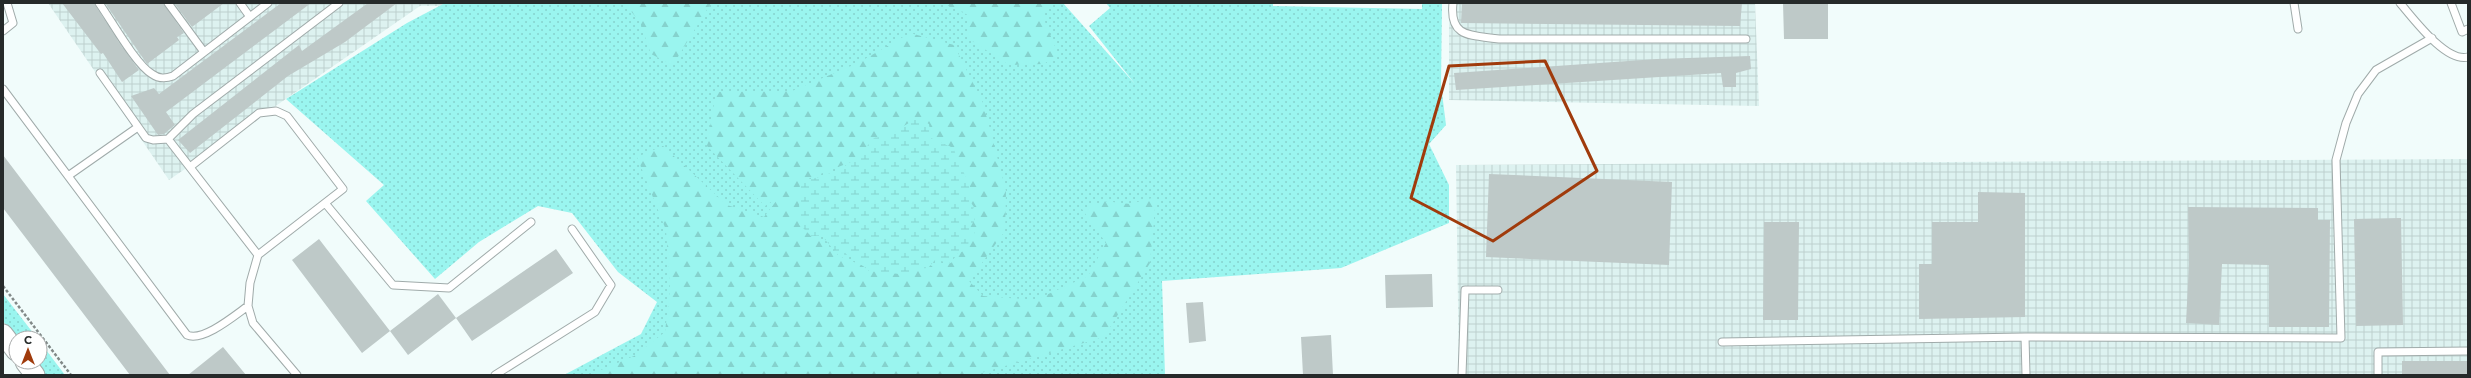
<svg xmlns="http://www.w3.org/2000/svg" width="2471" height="378" font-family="Montserrat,sans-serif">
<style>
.industrial{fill:url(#industrial-grid)}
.grass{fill:url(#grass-dots)}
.forest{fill:url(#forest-firs);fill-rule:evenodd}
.wetland{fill:url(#wetland-marsh)}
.building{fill:#bec9c8}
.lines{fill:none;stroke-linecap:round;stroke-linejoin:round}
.service-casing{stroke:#a0abaa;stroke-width:9}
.secondary-casing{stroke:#a0abaa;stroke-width:21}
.path{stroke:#818988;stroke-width:2.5;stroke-dasharray:3 2;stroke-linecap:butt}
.service{stroke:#fff;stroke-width:7}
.secondary{stroke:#fff;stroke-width:19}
.marked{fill:none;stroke:#a03b0c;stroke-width:3;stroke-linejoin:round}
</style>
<defs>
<pattern id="industrial-grid" width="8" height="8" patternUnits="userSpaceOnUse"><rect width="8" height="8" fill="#ddf2f0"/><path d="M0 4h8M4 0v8" fill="none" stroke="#bed0ce"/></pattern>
<pattern id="grass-dots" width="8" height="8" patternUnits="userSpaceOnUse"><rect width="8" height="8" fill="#9af5ef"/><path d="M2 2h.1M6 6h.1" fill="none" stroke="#85d2cd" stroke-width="1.8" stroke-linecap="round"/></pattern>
<pattern id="forest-firs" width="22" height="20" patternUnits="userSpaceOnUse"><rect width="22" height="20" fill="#9af5ef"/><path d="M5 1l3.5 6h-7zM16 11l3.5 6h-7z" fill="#85d2cd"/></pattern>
<pattern id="wetland-marsh" width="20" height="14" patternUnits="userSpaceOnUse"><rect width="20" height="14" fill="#9af5ef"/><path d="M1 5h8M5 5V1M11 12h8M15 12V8" fill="none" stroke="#85d2cd"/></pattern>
</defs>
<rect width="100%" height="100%" fill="#f1fcfb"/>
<!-- industrial -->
<path class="industrial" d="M48,3h486l-5,3h-109l-251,174z
M1449,3h306l4,103 -310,-6z
M2468,159v216h-1009l-3,-210z"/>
<!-- grass -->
<path class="grass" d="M445,3h618l72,81 -46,-58 21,-18 -4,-5h167v3l149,3v-6h20l-1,82 5,40 -17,19 20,41v38l-108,45 -179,13 3,94h-601l77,-41 16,-32 -39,-30 -46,-59 -34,-7 -59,36 -44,37 -69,-78 18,-16 -98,-86 121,-76z
M3,294l34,44h-21l-13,-17z
M40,342l25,33h-21l-10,-13h6z"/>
<!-- forest -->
<path class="forest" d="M624,3h87l-38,62 -22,-11 -11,-32z
M942,3h107l-6,14 15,37 -14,10 -35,1 -40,-26 -1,-24z
M910,33l44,12 29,58 23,88 -1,40 -36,50 14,15 52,4 53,-24 18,-33 -24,-34 22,-8 26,3 26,-7 -6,66 -46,74 -130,38h-385l45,-19 31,-24 5,-43 -4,-59 -29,-73 26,-11 64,59 37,12 16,-21 -15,10 -58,-60 9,-54 76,-1 66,-28zM931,138l22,10 16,88 -18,27 -70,10 -42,-17 -40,-32 1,-42 56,-22z"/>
<!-- wetland -->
<path class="wetland" d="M917,118l12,6 2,14 22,10 18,41 -5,7 8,11 -4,8 5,4 -5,9 5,5 -6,3 -1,13 -14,6 -3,8 -16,-3 -7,8 -14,1 -4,6 -41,-4 -20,-17 -10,2 -17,-20h-11l-12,-12 1,-42c39,-10 48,-13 74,-44l15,-3z"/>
<!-- building -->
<path class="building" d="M62,3h32l26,41 19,26 -17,12 -19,-29 -2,1z
M105,3h58l21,30 -7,4 2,3 -32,24z
M174,3h50l-32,24z
M281,3h30l-145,109 9,13 -11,9 -6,1 -27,-39 23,-8 5,6z
M368,3h29l-52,39 -57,34 -98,77 -12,-13 121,-95 3,6z
M1462,3h280l-2,23 -279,-3z
M1783,3h45v36h-44z
M1750,56l1,13 -15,4v14h-13l-2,-14 -265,17 -2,-17 203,-14z
M3,155l167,220h-40l-127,-167z
M1489,174l183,8 -3,83 -183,-8z
M1978,192l47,1v124l-106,2v-55h13v-42h46z
M2188,207l130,1v12h12l-1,107h-60v-62l-47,-1 -3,61 -33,-2 3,-59z
M2401,218l2,107 -47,1 -2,-107z
M1764,222h35l-1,98h-35z
M319,239l71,92 -28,22 -70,-93z
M556,249l17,24 -101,68 -16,-23z
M1432,274l1,33 -47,1 -1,-33z
M438,294l18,24 -48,37 -18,-24z
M1203,302l3,39 -17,2 -3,-40z
M1331,335l2,40h-30l-2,-38z
M223,347l23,28h-58z
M2402,361h66v14h-66z"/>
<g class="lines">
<defs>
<path id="service" d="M99,3c12,17 37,62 53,71 7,5 13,5 21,2l95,-73
M168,3l36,49
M240,3l10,14
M1453,3c-4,35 18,32 46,36h247
M2294,3l4,26
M2400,3c13,15 46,60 68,54
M2451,3l11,29 6,-3
M3,31l10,-8 -6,-20
M100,73l46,65 7,2 15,-1
M3,89l184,246c16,7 47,-19 61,-29
M190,167l69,-54 17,-2 11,5 56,73 -85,66 -8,28 -2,23 5,17 44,52
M68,176l70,-49
M325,203l68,82 56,3 82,-66
M258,255l-90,-116 25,-25 146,-111
M2025,337l316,1 -5,-178 10,-37 12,-29 18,-24 56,-32
M1722,342l303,-5 1,38
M495,375l100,-63 16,-27 -39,-56
M1462,375l3,-85h33
M2378,375v-23l90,-1"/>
<path id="secondary" d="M3,334l13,17
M25,362l10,13"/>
</defs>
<!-- service casing -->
<use href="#service" class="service-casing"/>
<!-- secondary casing -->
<use href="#secondary" class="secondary-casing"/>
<!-- path -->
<path class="path" d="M3,286l68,89"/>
<!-- service -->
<use href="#service" class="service"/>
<!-- secondary -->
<use href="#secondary" class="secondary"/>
</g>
<!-- marked area -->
<path class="marked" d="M1545,61l52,110 -104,70 -82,-43 38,-132z"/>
<!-- border -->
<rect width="2471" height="378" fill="none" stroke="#262a2a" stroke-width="8"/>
<!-- north arrow -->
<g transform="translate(28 350)"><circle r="19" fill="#ffffff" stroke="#a8aaaa"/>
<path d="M0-3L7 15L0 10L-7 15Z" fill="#a03b0c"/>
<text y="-6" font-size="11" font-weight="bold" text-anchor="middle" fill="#262a2a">С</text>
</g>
</svg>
